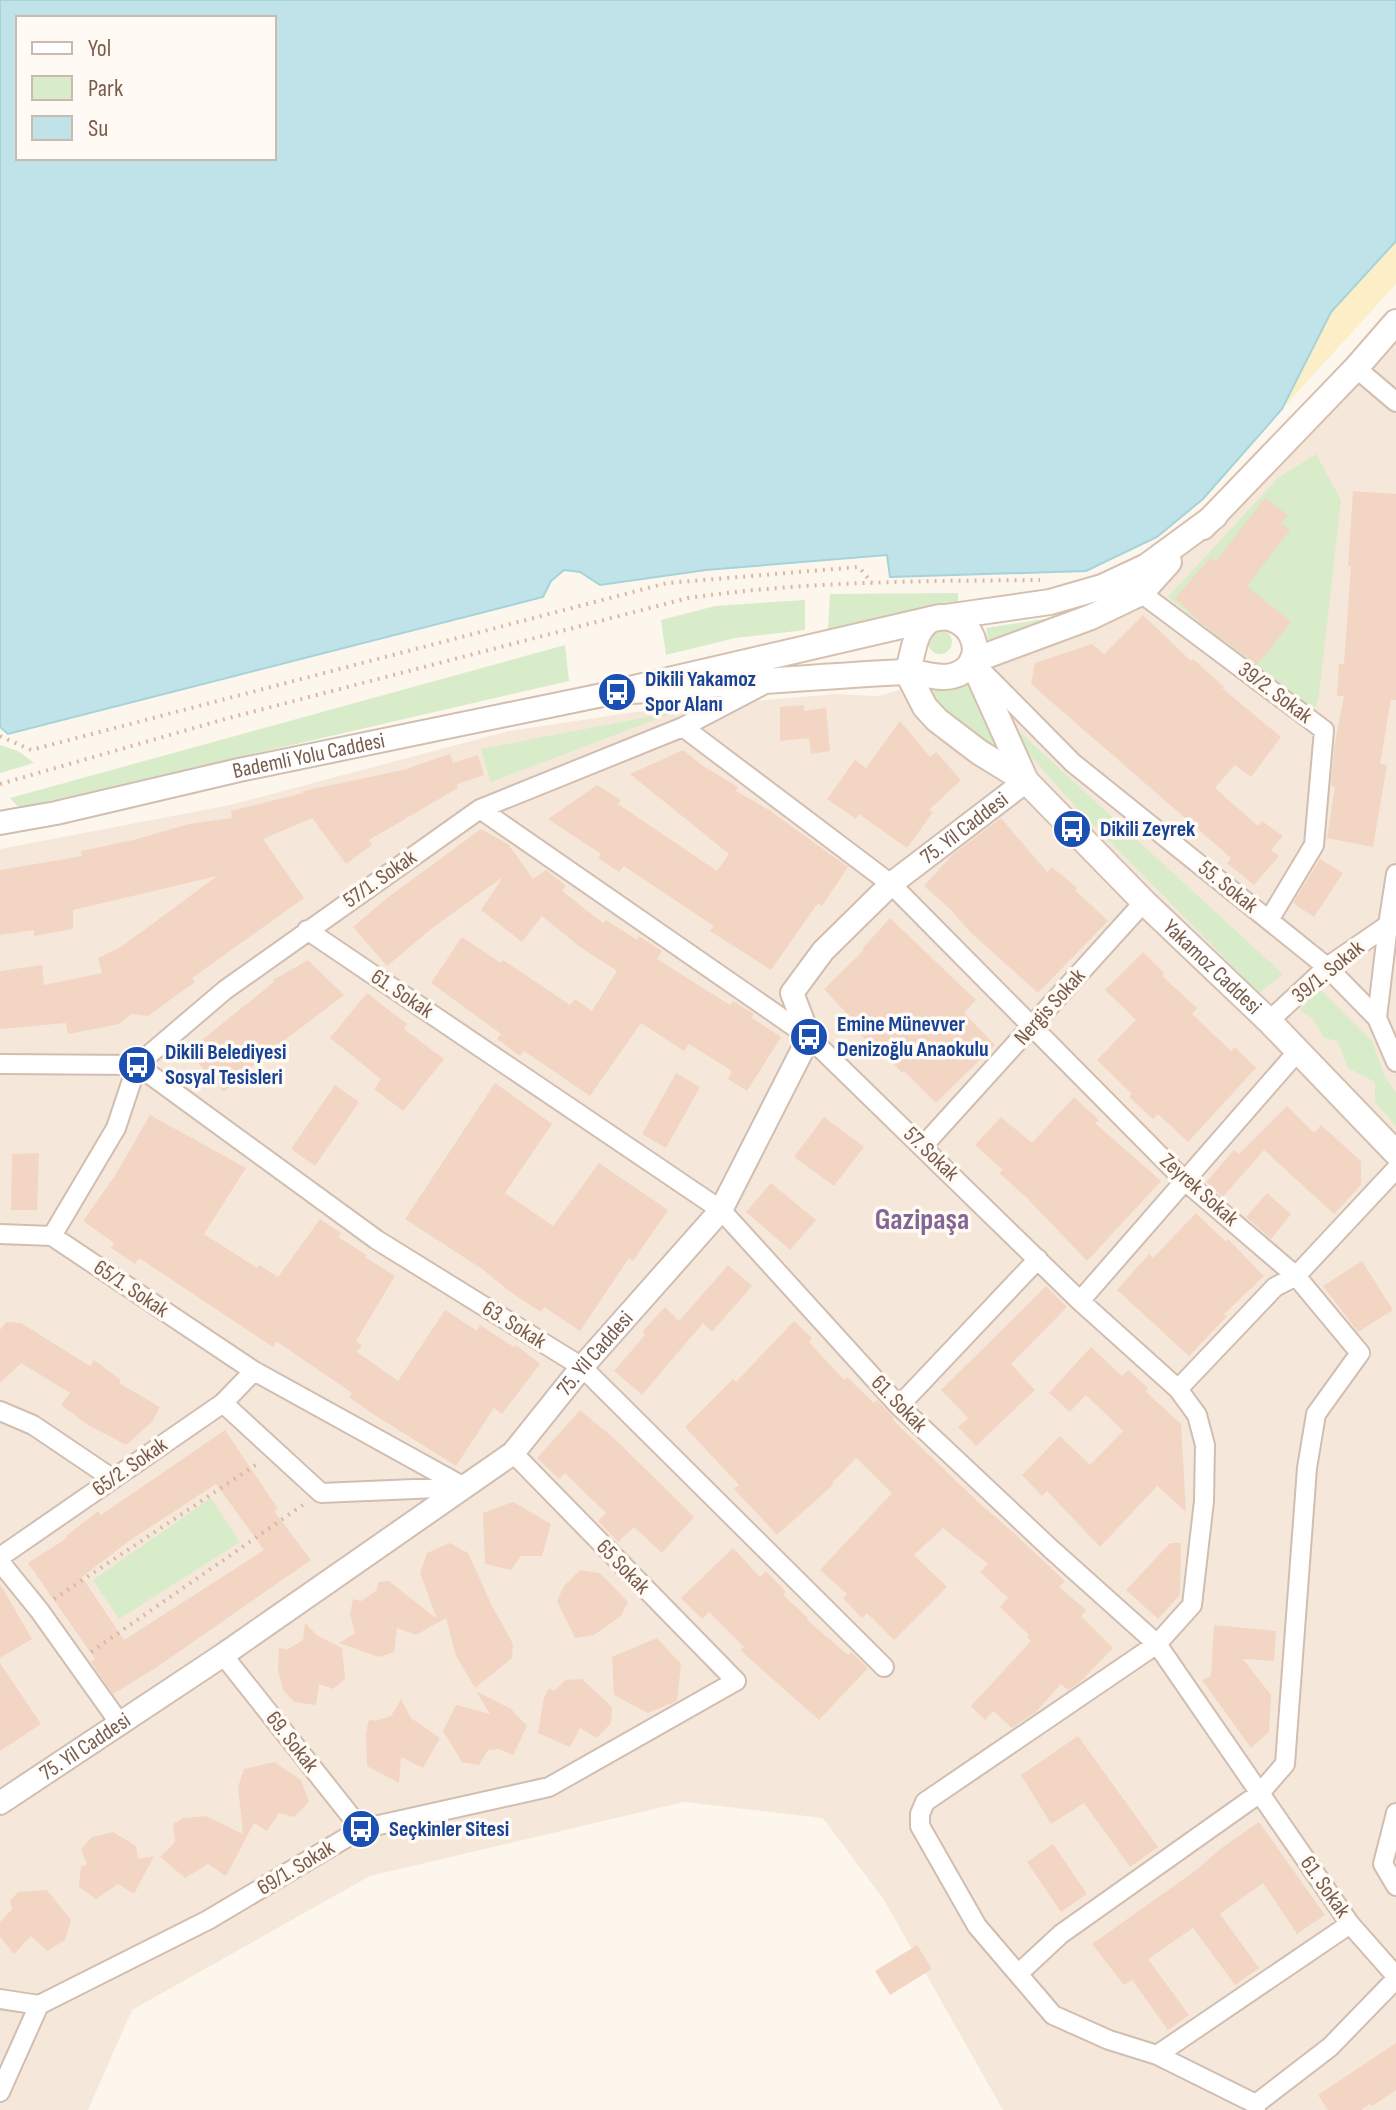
<svg xmlns="http://www.w3.org/2000/svg" width="1396" height="2110" font-family="'Sofia Sans Condensed',sans-serif">
<style>
.residential{fill:#f5e8da}
.green{fill:#d8ecc9}
.sand{fill:#fcefc7}
.water{fill:#bfe3e8;stroke:#a5d3da;stroke-width:2;fill-rule:evenodd}
.building{fill:#f3d5c3;fill-rule:evenodd}
.lines{fill:none;stroke-linecap:round;stroke-linejoin:round}
.minor-casing{stroke:#d1beb0;stroke-width:22}
.tertiary-casing{stroke:#d1beb0;stroke-width:26}
.secondary-casing{stroke:#d6c0b0;stroke-width:28}
.path{stroke:#d9b8a5;stroke-width:4;stroke-dasharray:2 6;stroke-linecap:butt}
.minor{stroke:#fff;stroke-width:18}
.tertiary{stroke:#fff;stroke-width:22}
.secondary{stroke:#fff;stroke-width:24}
.labels{text-anchor:middle;dominant-baseline:central;stroke-width:7;stroke-linejoin:round;paint-order:stroke}
.transit-label{font-size:22px;font-weight:bold;fill:#164399;stroke:#fffaf3;text-anchor:start}
.street-label{font-size:22px;fill:#7a5c4d;stroke:#fffaf3}
.district-label{font-size:30px;font-weight:bold;fill:#846695;stroke:#fffaf3}
</style>
<rect width="100%" height="100%" fill="#fdf6ec"/>
<!-- residential -->
<path class="residential" d="M1396,335v1775h-393l-119,-210 -61,-82 -139,-16 -314,74 -238,134 -44,100h-88v-1261l230,-44 279,-74 126,-19 200,-18 44,2 118,-36 174,-91z"/>
<!-- green -->
<path class="green" d="M1316,454l25,46 -22,195 -6,20 -145,-118 110,-119z
M958,593v13l-130,23 2,-35z
M805,600v30l-70,8 -69,17 -5,-35 54,-14z
M1069,615l-81,25 -2,-12z
M928 642a12 12 0 1 1 24 0a12 12 0 1 1-24 0Z
M565,645l4,36 -550,127 -9,-10z
M969,678l36,79 -69,-53 -3,-20z
M678,711l-187,71 -10,-33z
M1011,724l272,250 -24,19 -186,-189 -67,-76z
M0,745l18,6 16,12 -34,10z
M1319,988l53,53 13,36 11,15v34l-21,-24v-20l-27,-14 -10,-27 -14,-3 -11,-19 -13,-9z
M211,1498l29,44 -121,77 -26,-39z"/>
<!-- sand -->
<path class="sand" d="M1396,241v43l-114,125 49,-97z"/>
<!-- water -->
<path class="water" d="M0,0h1396v241l-65,71 -49,97 -79,90 -46,38 -71,34 -196,6 -3,-22 -181,15 -106,15 -20,-13 -16,-2 -13,11 -8,16 -535,137 -8,-7zM18,18h256v140h-256z"/>
<!-- building -->
<path class="building" d="M1353,491l43,3v206l-5,-1 -11,65 7,1 -14,82 -46,-9 8,-51 -4,-1 3,-38 10,-52h-7l2,-32h5l7,-98h-3z
M1265,498l23,17 -7,8 9,7 -43,56 44,36 -34,43 -56,-42 -26,-25 36,-41 5,4z
M1143,615l48,46 2,-2 31,28 -2,1 59,49 -30,40 -16,-12 -20,23 43,38 4,-5 21,15 -12,14 8,6 -25,29 -27,-22 4,-5 -200,-174 4,-21 57,-19 12,10z
M804,705v6l22,-3 4,43 -19,3 -2,-16 -29,3v-34z
M900,721l30,36 6,-5 25,28 -32,30 4,2 -26,36 -48,-34 -3,5 -29,-20 28,-39 11,8z
M683,750l20,16 35,21 -2,4 33,19 79,57 -26,39 -4,-3 -47,67 -61,-39 4,-5 -90,-60 -5,6 -21,-14 3,-4 -53,-35 49,-34 24,15 -3,4 99,67 12,-17 -99,-80z
M450,754l3,9 25,-8 6,20 -27,9 1,4 -89,52 3,5 -26,19 -34,-46 -49,21 41,59 -112,80 3,4 -47,34 -16,-2 -13,10 -51,10 -2,-11 -66,6v-58l42,-6 2,20 58,-12 -4,-15 23,-11 96,-71 -144,34v19l-39,7v-6l-34,5v-65l82,-14 -1,-5 52,-11 56,-16 43,-6 -1,-7 72,-18v-2l100,-21z
M1001,818l46,54 5,-5 25,21 -2,2 33,31 -70,72 -68,-61 -19,-22 -27,-24 28,-31z
M481,829l27,15 25,35 13,-9 20,16 -4,5 41,32 3,-3 31,20 2,-4 23,15 -5,8 73,46 3,-4 21,13 -2,4 29,19 -34,54 -19,-12 4,-8 -43,-27 -5,7 -43,-28 -51,73 -66,-45 -4,5 -23,-17 4,-5 -70,-51 31,-46 39,26 2,-3 67,45 5,-6 17,12 25,-40 -37,-24 -38,-31 -20,26 -41,-32 22,-33 -72,52 -44,37 -34,-39 34,-29z
M1320,859l23,14 -29,44 -21,-14z
M890,918l86,82 -12,13 31,32 -59,58 -32,-32 -2,2 -28,-32 -4,3 -24,-25 3,-3 -25,-27 40,-39 -2,-1z
M1143,952l21,21 -2,3 35,32 -5,6 39,37 4,-4 21,21 -68,74 -30,-28 -5,5 -24,-22 3,-3 -35,-34 39,-40 -31,-30z
M308,960l36,35 -84,64 -36,33 -36,-41 86,-69 -1,-2z
M367,993l40,31 -3,5 40,30 -41,52 -29,-22 7,-10 -51,-41z
M676,1073l24,14 -34,61 -24,-14z
M495,1083l57,41 -47,69 48,33 46,-63 69,47 -35,51 -4,-3 -49,73 -36,-24 -3,5 -28,-18 -31,-25 -77,-50z
M335,1085l24,17 -44,64 -24,-17z
M1074,1097l25,23 -4,3 66,58 -74,80 -61,-64 -27,-24 4,-3 -28,-25 26,-28 31,26z
M1287,1106l27,27 7,-8 40,36v24l-27,29 -70,-64 -41,47 -17,-15 28,-32 5,4z
M150,1115l96,53 -42,66 53,34 2,-3 19,12 42,-58 21,14 -3,4 29,18 -2,2 30,19 -39,65 6,4 -5,7 41,29 47,-71 32,21 3,-6 34,22 2,-2 24,19 -38,50 -8,-6 -38,58 -83,-52 -24,-17 3,-4 -76,-52 -3,6 -134,-89 -4,6 -24,-16 3,-5 -31,-22 33,-47z
M824,1117l40,30 -30,39 -40,-29z
M39,1153l-2,57h-26l1,-56z
M771,1183l45,37 -26,30 -44,-38z
M1267,1193l24,21 -20,25 -25,-22z
M1196,1213l30,29 2,-3 36,37 -40,38 3,2 -38,40 -72,-66 32,-36 4,4z
M1362,1261l31,49 -35,22 -35,-46z
M728,1265l24,21 -40,46 -9,-9 -61,72 -28,-24 31,-36 -3,-3 23,-25 14,14z
M1046,1286l21,21 -56,57 24,26 -59,56 -18,-19 10,-9 -27,-28z
M794,1321l18,17 -3,4 35,38 3,-3 27,26 3,-3 17,18 -1,2 87,84 34,29 51,48 -6,6 27,23 -5,6 32,32 -33,34 -12,8 -7,-6 -25,28 -24,16 -19,-17 -8,9 -14,-14 60,-65 -4,-4 2,-2 -29,-28 8,-9 -28,-26 8,-8 -45,-36 -29,27 33,32 -53,53 -27,-27 -5,5 -19,-20 4,-4 -27,-24 72,-77 -36,-35 -24,25 1,2 -56,50 -43,-46 5,-4 -54,-58 48,-48 3,3z
M6,1322l15,1 69,43 4,-6 27,20 -2,3 41,24 -8,15 -26,23 -38,-20 -27,-20 9,-12 -49,-30 -21,20v-53z
M1091,1347l31,29 6,-6 20,18 -3,3 36,33 5,88 -29,-26 -57,61 -53,-56 -5,5 -20,-21 38,-39 30,29 33,-34 -37,-36 -16,17 -21,-19z
M580,1410l36,30 78,77 -32,36 -28,-26 -16,15 -20,-21 8,-8 -41,-40 -6,6 -22,-21z
M225,1430l53,79 -4,2 37,49 -154,107 -44,27 -22,-32 4,-3 -67,-96 39,-25 -1,-2 32,-25 3,4zM216,1484l48,66 -140,90 -42,-63 47,-36z
M513,1502l38,22 -9,32h-21l-10,14 -26,-6 -2,-51z
M450,1543l18,10 24,53 21,38 -1,14 -37,30 -19,-32 -10,-38 -30,17 -19,-7 -3,24 -15,5 -40,-14 16,-10 -5,-19 3,-15 8,2 16,-11 1,-8 11,-1 48,38 -17,-46 7,-20z
M1170,1543h11l-1,52 -22,24 -32,-29z
M733,1548l27,29 6,-6 20,21 -3,3 25,23 -1,2 41,35 3,-3 17,16 -49,52 -79,-70 4,-3 -35,-35 -7,7 -21,-21z
M580,1570l20,3 28,29 -7,14 -27,19 -19,3 -18,-37 7,-15z
M0,1584l32,55 -32,19z
M305,1623l13,13 24,12 3,31 -12,10 -14,-5 -3,21 -22,-3 -11,-12 -5,-20 1,-23 7,3 17,-10z
M1214,1625l62,6 -2,30 -31,-2 28,36 -2,37 -18,16 -49,-68 9,-4z
M657,1638l24,26 -4,37 -29,12 -34,-18 -2,-38z
M0,1663l41,61 -41,27z
M582,1679l30,28 -1,16 -14,15 -17,-10 -10,19 -32,-14 6,-36 5,-9 5,3 12,-11z
M476,1691l35,18 16,17 -14,29 -14,-6 -11,1 -9,15 -17,-3 -19,-31 13,-26 34,9z
M401,1699l10,19 29,20 -17,30 -22,-11 -2,26 -32,-17 -1,-33 3,-14 6,2 16,-5z
M1078,1736l80,111 -28,20 -46,-64 -33,21 -30,-49z
M274,1762l27,18 8,22 -15,15 -15,-4 -12,18 -13,-8 -28,53 -18,-12 -23,14 -25,-21 15,-15 -2,-18 10,-6 23,-2 37,18 -5,-47 6,-18z
M1259,1822l66,93 -28,19 -34,-51 -43,31 39,54 -24,17 -42,-57 -45,31 41,56 -21,15 -36,-50 -8,5 -32,-41 103,-73 28,-24z
M113,1832l23,14 2,13 16,-3 -20,38 -16,-10 -22,15 -17,-12 2,-20 6,-3 -6,-15 11,-12z
M1053,1844l34,50 -26,18 -34,-50z
M47,1890l24,30 -6,20 -18,11 -16,-15 -17,18 -14,-17v-15l12,-13 -2,-8 8,-9z
M917,1945l15,24 -42,26 -15,-24z
M1396,2043v47l-24,16 -2,-2 -9,6h-33l-10,-15z"/>
<g class="lines">
<defs>
<path id="minor" d="M1356,368l40,34
M1141,593l183,137 -10,115 -45,75
M979,668l94,95 254,204 50,51 19,44
M480,809l329,228 271,264 98,88 19,26 8,30 -1,56 -12,104 -35,39 -232,158 -5,12v12l57,100 41,48 43,-40 199,-141 25,-29 22,-296 9,-54 44,-61 -64,-77 -110,-94 -295,-298 -208,-157
M307,930l414,280 178,196 152,143 106,95 193,280 46,52
M1377,1018l11,-93
M1269,1021l58,-54 61,-42 8,-51
M0,1064l137,1 88,-75 255,-181 203,-82 82,-43
M137,1065l240,175 205,127 302,300
M923,1146l221,-244
M0,1234l52,2 202,135 210,116
M52,1236l64,-108 21,-63
M1080,1301l218,-250
M1178,1389l97,-102 21,-11 100,-107
M223,1403l98,90 140,-6
M899,1406l139,-147
M0,1411l33,14 80,54
M0,1557l223,-154 31,-32
M0,1562l39,48 82,115
M223,1655l138,174
M1396,1813l-13,51 13,22
M1018,1974l35,41 56,25 48,15 193,-131
M0,1999l39,6
M1157,2055l99,49
M0,2092l39,-87 169,-85 153,-91 188,-42 187,-106 -223,-228
M1256,2110v-6l74,-57 66,-68"/>
<g id="tertiary">
<path id="s1" d="M0,823l56,-10 183,-43 378,-78"/>
<path id="s2" d="M0,1803l223,-148 290,-202 69,-86 139,-157 88,-173 -17,-44 31,-42 68,-67 135,-103"/>
</g>
<g id="secondary">
<path id="s3" d="M1215,516l-68,50 -45,21 -52,15 -118,17c-20,12 -17,33 -25,53l18,35 12,13 42,32 47,29 118,121 125,119 127,132"/>
<path d="M1203,527l153,-159 40,-46"/>
<path d="M940,617c38,0 49,50 12,59 -15,4 -32,-5 -48,-4 -96,5 -191,13 -287,20z"/>
<path d="M972,661l119,-44 50,-24 28,-31"/>
<path d="M972,661l54,120"/>
</g>
</defs>
<!-- minor casing -->
<use href="#minor" class="minor-casing"/>
<!-- tertiary casing -->
<use href="#tertiary" class="tertiary-casing"/>
<!-- secondary casing -->
<use href="#secondary" class="secondary-casing"/>
<!-- path -->
<path class="path" d="M0,736l31,14 636,-167 192,-16 13,16
M0,784l225,-65 463,-121c117,-17 235,-17 352,-18
M54,1599l206,-137
M91,1652l216,-150"/>
<!-- minor -->
<use href="#minor" class="minor"/>
<!-- tertiary -->
<use href="#tertiary" class="tertiary"/>
<!-- secondary -->
<use href="#secondary" class="secondary"/>
</g>
<!-- icons -->
<defs>
<symbol id="bus-disc" viewBox="-11 -11 22 22"><circle r="9.5" fill="#1a4fb4" stroke="#fffaf3"/><path d="M-5-6H5V4H4V6H2V4H-2V6H-4V4H-5ZM-3.5-4V0h7V-4ZM-3.5 1.2v1.5H-2V1.2ZM2 1.2v1.5H3.5V1.2Z" fill="#fff"/></symbol>
</defs>
<g fill-rule="evenodd">
<use href="#bus-disc" x="595" y="670" width="44" height="44"/>
<use href="#bus-disc" x="1050" y="807" width="44" height="44"/>
<use href="#bus-disc" x="787" y="1015" width="44" height="44"/>
<use href="#bus-disc" x="115" y="1043" width="44" height="44"/>
<use href="#bus-disc" x="339" y="1807" width="44" height="44"/>
</g>
<g class="labels">
<!-- transit labels -->
<g class="transit-label">
<text x="645" y="679">Dikili Yakamoz<tspan x="645" dy="25">Spor Alanı</tspan></text>
<text x="1100" y="829">Dikili Zeyrek</text>
<text x="837" y="1024">Emine Münevver<tspan x="837" dy="25">Denizoğlu Anaokulu</tspan></text>
<text x="165" y="1052">Dikili Belediyesi<tspan x="165" dy="25">Sosyal Tesisleri</tspan></text>
<text x="389" y="1829">Seçkinler Sitesi</text>
</g>
<!-- street labels -->
<g class="street-label">
<text transform="translate(1275 693) rotate(37)">39/2. Sokak</text>
<text stroke="none"><textPath href="#s1" startOffset="316">Bademli Yolu Caddesi</textPath></text>
<text stroke="none"><textPath href="#s2" startOffset="1422">75. Yil Caddesi</textPath></text>
<text transform="translate(380 879) rotate(-35)">57/1. Sokak</text>
<text transform="translate(1228 887) rotate(39)">55. Sokak</text>
<text stroke="none"><textPath href="#s3" startOffset="796">Yakamoz Caddesi</textPath></text>
<text transform="translate(1328 972) rotate(-39)">39/1. Sokak</text>
<text transform="translate(402 994) rotate(34)">61. Sokak</text>
<text transform="translate(1050 1007) rotate(-48)">Nergis Sokak</text>
<text transform="translate(931 1154) rotate(44)">57. Sokak</text>
<text transform="translate(1199 1190) rotate(42)">Zeyrek Sokak</text>
<text transform="translate(131 1289) rotate(34)">65/1. Sokak</text>
<text transform="translate(514 1325) rotate(32)">63. Sokak</text>
<text stroke="none"><textPath href="#s2" startOffset="750">75. Yil Caddesi</textPath></text>
<text transform="translate(899 1404) rotate(46)">61. Sokak</text>
<text transform="translate(130 1467) rotate(-35)">65/2. Sokak</text>
<text transform="translate(623 1567) rotate(46)">65 Sokak</text>
<text transform="translate(292 1742) rotate(52)">69. Sokak</text>
<text stroke="none"><textPath href="#s2" startOffset="102">75. Yil Caddesi</textPath></text>
<text transform="translate(296 1868) rotate(-31)">69/1. Sokak</text>
<text transform="translate(1325 1887) rotate(55)">61. Sokak</text>
</g>
<!-- district labels -->
<g class="district-label">
<text x="922" y="1220">Gazipaşa</text>
</g>
</g>
<!-- legend -->
<rect x="16" y="16" width="260" height="144" fill="#fffaf3" stroke="#cabbb1" stroke-width="2"/>
<rect x="32" y="42" width="40" height="12" fill="#ffffff" stroke="#cabbb1" stroke-width="2"/>
<text x="88" y="56" font-size="24" fill="#7a5c4d">Yol</text>
<rect x="32" y="76" width="40" height="24" fill="#d8ecc9" stroke="#cabbb1" stroke-width="2"/>
<text x="88" y="96" font-size="24" fill="#7a5c4d">Park</text>
<rect x="32" y="116" width="40" height="24" fill="#bfe3e8" stroke="#cabbb1" stroke-width="2"/>
<text x="88" y="136" font-size="24" fill="#7a5c4d">Su</text>
</svg>
